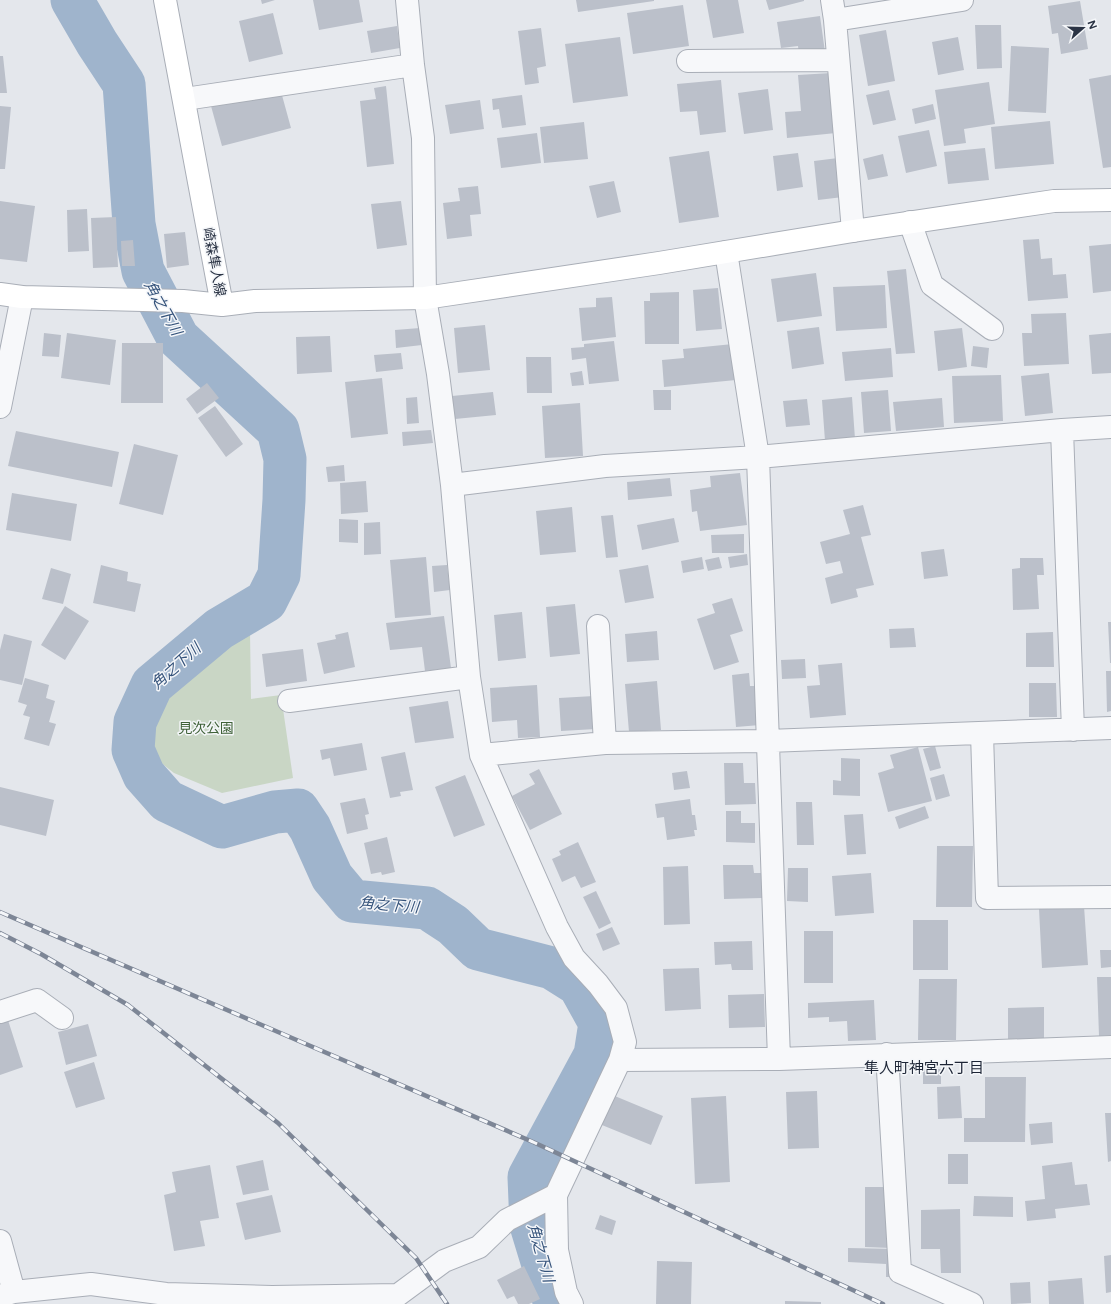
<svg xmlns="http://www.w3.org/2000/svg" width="1111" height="1304" font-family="Figtree,'Noto Sans JP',sans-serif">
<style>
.green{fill:#c9d6c5}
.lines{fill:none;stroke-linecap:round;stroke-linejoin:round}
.river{stroke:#9fb4cc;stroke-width:43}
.building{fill:#bbc0ca}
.street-casing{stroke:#a9aeb7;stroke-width:24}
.secondary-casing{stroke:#a9aeb7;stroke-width:24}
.street{stroke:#f7f8fa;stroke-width:22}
.secondary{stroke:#fff;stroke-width:22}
.rail-casing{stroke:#7d8696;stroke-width:4.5}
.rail{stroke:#f4f6f9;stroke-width:3;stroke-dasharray:9;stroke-linecap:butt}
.labels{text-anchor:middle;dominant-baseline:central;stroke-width:3;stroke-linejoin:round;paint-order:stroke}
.street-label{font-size:14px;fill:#2b3445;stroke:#f4f6f9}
.park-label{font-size:14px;fill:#3f6138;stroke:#f4f6f9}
.water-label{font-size:15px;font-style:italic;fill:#34527a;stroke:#f4f6f9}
.neighbourhood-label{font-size:15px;fill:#1d2536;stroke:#f4f6f9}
</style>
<rect width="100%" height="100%" fill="#e4e7ec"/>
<!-- green -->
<path class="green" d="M250,631l1,68 30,-4 12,83 -71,15 -48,-20 -19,-15 -6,-32 8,-24 9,-20 25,-23 29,-15z"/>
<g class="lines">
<!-- river -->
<path class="river" d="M72,0l25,43 27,41 10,140 9,47 35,67 100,92 7,29 -1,41 -5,75 -13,26 -47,28 -67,56 -17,37 -2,28 11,25 23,26 55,26 53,-15 23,-2 12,18 22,49 20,24 75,7 26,17 25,24 74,19 27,17 21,38 -5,32 -66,122 2,48 24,79"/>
</g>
<!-- building -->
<path class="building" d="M261,0h14l-13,4z
M313,0h46l4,22 -44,8z
M576,0h78v1l-76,11z
M706,0h32l6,33 -31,5z
M766,0h38v1l-35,9z
M1080,1l8,48 -27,5 -3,-21 -6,1 -4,-28z
M683,5l6,41 -56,8 -6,-41z
M273,13l10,41 -34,8 -10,-41z
M820,16l5,36 -26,3 -1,-9 -17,2 -4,-26z
M975,25h26l1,43 -25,1z
M397,26l3,22 -29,5 -4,-22z
M541,28l5,38 -9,2 2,15 -14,2 -7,-54z
M886,30l9,51 -27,5 -9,-51z
M620,37l8,59 -55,7 -8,-59z
M958,37l6,33 -26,5 -6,-33z
M1011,46l38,2 -3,65 -38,-2z
M0,56h3l4,37h-7z
M831,73l5,60 -49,5 -2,-26 16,-1 -3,-36z
M1111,75v92l-8,1 -14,-89z
M721,80l5,52 -26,3 -3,-24 -17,1 -3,-28z
M989,82l6,42 -31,5 2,14 -22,3 -9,-56z
M386,86l8,78 -27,3 -7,-66 16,-2 -2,-11z
M280,88l11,40 -69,18 -11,-40z
M768,89l5,41 -29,4 -6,-41z
M889,90l7,30 -23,5 -7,-30z
M522,95l4,30 -24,3 -3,-19 -6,1 -1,-11z
M480,100l4,29 -34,5 -5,-29z
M933,104l3,15 -21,5 -3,-15z
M0,106l11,1 -6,62h-5z
M1050,121l4,43 -59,5 -4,-42z
M584,122l4,37 -44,4 -4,-36z
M929,130l8,36 -31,7 -8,-37z
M537,133l4,30 -40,5 -4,-30z
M985,148l4,32 -41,4 -4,-32z
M709,151l10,66 -40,6 -10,-66z
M798,153l5,34 -26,4 -4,-35z
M883,154l5,22 -20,4 -5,-21z
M838,158l5,39 -25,3 -4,-39z
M614,181l7,31 -24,6 -8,-32z
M478,186l3,28 -11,1 2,21 -25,3 -4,-36 17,-2 -2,-13z
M0,201l35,5 -8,56 -27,-3z
M401,201l6,44 -30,4 -6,-45z
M87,209l2,42 -21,1 -1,-42z
M116,217l2,50 -25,1 -2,-50z
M185,232l4,33 -22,3 -3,-34z
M1039,239l2,20 11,-1 1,17 13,-1 2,24 -40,3 -5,-61z
M133,240l2,26h-13l-1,-25z
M1111,244v47l-18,2 -4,-47z
M906,269l9,84 -19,1 -9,-83z
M816,273l6,43 -45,6 -6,-43z
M885,285l2,43 -51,3 -3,-44z
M718,288l4,41 -26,2 -3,-41z
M679,292v52h-34l-1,-43h6v-8z
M612,297l4,40 -34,4 -3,-33 17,-1v-9z
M1066,313l3,51 -45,2 -2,-33h10l-1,-19z
M485,325l5,45 -32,3 -4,-45z
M819,327l5,37 -32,5 -5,-38z
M420,328l2,17 -26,3 -1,-18z
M962,328l5,39 -29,4 -4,-40z
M44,333l17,2 -2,22 -17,-1z
M67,333l49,7 -6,45 -49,-7z
M1111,333v40l-19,1 -3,-39z
M330,336l2,36 -35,2 -1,-37z
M614,341l5,40 -30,3 -3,-26 -14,2 -1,-12 13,-1v-3z
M122,343h41v60h-42z
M733,344l3,36 -72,7 -2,-27 22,-2 -1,-9z
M973,346l16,2 -2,20 -16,-2z
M891,348l2,29 -48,4 -3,-29z
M401,353l2,16 -27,3 -2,-17z
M526,357h25l1,36h-25z
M582,371l2,14 -12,1 -2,-13z
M1049,373l4,40 -28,3 -4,-40z
M1001,375l2,46 -49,2 -2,-47z
M382,378l6,56 -37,4 -6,-56z
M207,383l12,15 -22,16 -11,-15z
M653,390h18v20h-17z
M888,390l3,41 -27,2 -3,-41z
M493,392l3,23 -41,4 -3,-23z
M417,397l2,26 -12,1 -1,-26z
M852,397l3,42 -30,2 -3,-41z
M942,398l2,29 -48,4 -3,-29z
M807,399l3,26 -24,2 -3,-26z
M580,403l3,53 -38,2 -3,-52z
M215,406l28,38 -17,13 -28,-39z
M431,430l2,13 -30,3 -1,-14z
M16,431l103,21 -7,35 -104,-21z
M134,444l44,11 -15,60 -44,-11z
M344,465l1,16 -17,1 -2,-15z
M740,473l7,52 -47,6 -3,-20 -5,1 -2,-22 21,-3 -1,-11z
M670,478l2,18 -44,4 -1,-18z
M366,481l2,31 -27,2 -1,-31z
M12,493l65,11 -6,37 -65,-11z
M863,505l8,30 -10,2 13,48 -18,4 2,8 -27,7 -6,-26 18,-5 -3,-12 -14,3 -6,-22 30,-8 -7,-24z
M572,507l4,45 -36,3 -4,-44z
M613,515l5,42 -12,1 -5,-42z
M674,518l5,24 -37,8 -5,-25z
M339,519l19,1v23l-19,-1z
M380,522l1,32 -17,1v-32z
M744,534v19h-32l-1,-18z
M944,549l4,27 -24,3 -3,-27z
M747,554l1,11 -18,3 -2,-11z
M426,557l5,58 -36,3 -5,-58z
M702,557l2,12 -21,4 -2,-12z
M719,557l3,11 -14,3 -3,-11z
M1020,558h23l1,17h-7l2,34 -26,1 -1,-41 8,-1z
M101,565l27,7 -1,9 14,3 -6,28 -42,-9z
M447,565l3,25 -16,2 -2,-26z
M648,565l6,33 -29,5 -6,-33z
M51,568l20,6 -8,30 -21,-5z
M732,598l11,33 -13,4 9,27 -25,8 -17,-51 18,-6 -3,-9z
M575,604l5,50 -30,3 -4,-50z
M65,606l24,15 -24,39 -24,-15z
M522,612l4,46 -28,3 -4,-46z
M444,616l7,52 -26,3 -3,-24 -32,3 -4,-27z
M1108,622h3v41h-1z
M914,628l2,19 -26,1 -1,-19z
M657,631l2,29 -32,2 -2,-28z
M348,632l7,35 -31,7 -7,-31 19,-4 -1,-4z
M1053,632l1,35h-28v-34z
M4,634l28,7 -10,44 -22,-5v-30z
M303,649l4,32 -41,6 -4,-33z
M805,659l1,19 -24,1 -1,-19z
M842,663l4,52 -36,3 -3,-32 13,-1 -2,-20z
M1106,671h5v40l-4,1z
M749,673l1,13h7l3,39 -24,2 -4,-52z
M25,678l24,7 -3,13 9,3 -6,21 7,2 -7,22 -25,-7 6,-22 -7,-2 4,-10 -9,-3z
M657,681l4,49 -32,2 -4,-48z
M1029,683h27l1,34h-28z
M537,685l3,52 -22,1 -1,-18 -25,2 -2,-34z
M594,696l2,33 -35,2 -2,-33z
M448,701l6,37 -39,5 -6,-36z
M362,743l5,27 -33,6 -4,-18 -8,2 -2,-10z
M935,746l6,22 -11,3 -7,-22z
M918,747l14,54 -44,11 -10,-39 16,-5 -4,-13z
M405,752l8,38 -13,2 1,4 -11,2 -9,-41z
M841,758l19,1v37l-27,-1v-15l8,1z
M724,763h19l1,20h11l1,21 -31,1z
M539,769l23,45 -32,16 -18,-34 23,-12 -6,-10z
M687,771l3,17 -16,2 -2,-17z
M944,774l6,22 -14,4 -6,-22z
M465,775l20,50 -31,12 -19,-50z
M0,787l54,13 -8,36 -46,-11z
M365,798l4,16 -4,1 3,14 -21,5 -7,-31z
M690,799l2,16h3l2,15h-3l1,6 -28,4 -3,-23 -7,1 -2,-14z
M796,802h16l2,43h-17z
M925,806l4,12 -30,11 -4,-12z
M726,811h15v12h14v20l-29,-1z
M863,814l3,40 -19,1 -3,-40z
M387,837l8,35 -13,3 -1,-3 -10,2 -7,-31z
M578,842l18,40 -15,6 -6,-12 -13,6 -10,-23 9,-4 -2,-4z
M937,846h36l-1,61h-36z
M723,865h30l1,8h7l1,25 -38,1z
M688,866l2,58 -26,1 -1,-58z
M788,868h20v34l-21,-1z
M871,873l3,40 -39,3 -3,-40z
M596,891l15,32 -12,6 -16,-32z
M1084,906l4,59 -46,3 -3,-59z
M913,920h35v50h-35z
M612,927l8,17 -17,7 -7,-17z
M804,931h29v52h-29z
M752,941l1,29h-21l-1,-6 -16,1 -1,-23z
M1100,950h11v17l-10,1z
M699,968l2,41 -36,2 -2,-42z
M1097,977h14v58l-12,1z
M919,979h38l-1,61h-38z
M764,994l1,33 -36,1 -1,-33z
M874,1000l2,40 -28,1 -1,-20 -18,1v-5l-21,1v-15z
M1044,1007v33h-36v-32z
M7,1017l16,50 -23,8v-56z
M88,1024l9,32 -31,9 -8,-33z
M94,1062l11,37 -29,9 -12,-36z
M923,1069h18v15h-18z
M985,1077h41l-1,65h-61v-24h21z
M960,1086l2,32 -24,1 -1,-32z
M817,1091l2,57 -31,1 -2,-57z
M610,1094l53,22 -12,29 -54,-22z
M726,1096l4,86 -35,2 -4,-86z
M1105,1113h6v48l-3,1z
M1052,1122l1,21 -22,2 -2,-21z
M948,1154h20v30h-20z
M263,1160l6,30 -26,5 -7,-29z
M1072,1162l3,23 12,-1 3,21 -35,4 1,9 -29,3 -2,-20 20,-2 -3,-33z
M210,1165l9,53 -19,3 5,25 -31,5 -10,-56 12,-3 -4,-20z
M865,1187h27l-1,61 -26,-1z
M272,1195l9,37 -36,8 -9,-37z
M974,1196l39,1v20l-40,-1z
M960,1209l1,64h-20l-1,-24h-19v-39z
M600,1215l16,6 -4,14 -17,-6z
M848,1248l50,1 -1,28h-11v-13l-38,-2z
M1111,1255v37l-5,1 -2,-37z
M657,1261l35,1 -1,42h-35z
M524,1266l16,33 -11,5h-11l-4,-8 -7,3 -10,-19z
M1082,1278l2,26h-35l-1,-23z
M1030,1282l1,21 -20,1 -1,-21z
M785,1301l36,1v2h-36z"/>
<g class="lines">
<defs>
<path id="street" d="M407,0l6,65 10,73 2,160 13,76 14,111 17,192 12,78 76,172 17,31 24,26 18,24 9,34 -5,18 -64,135 1,55 9,42 6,12
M832,0l3,20 18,211
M835,20l127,-20
M688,61l150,-1
M185,99l228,-34
M910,222l22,63 60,44
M726,252l32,205 21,602
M0,407l22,-110
M1062,430l11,300
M452,485l153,-19 153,-9 304,-27 49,-3
M598,626l7,117
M289,701l180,-24
M982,733l5,165 124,-1
M481,755l124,-12 163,-2 343,-13
M0,1012l37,-12 25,18
M887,1054l13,218 72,32
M620,1060l159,-1 332,-12
M0,1241l14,51
M0,1296l14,-4 77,-8 75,10 106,3 126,-2 46,-34 35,-14 28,-27 49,-25"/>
<path id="secondary" d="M165,0l57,305
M0,294l22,3 161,4 39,4 33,-4 170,-3 234,-35 194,-32 201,-30 57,-1"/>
</defs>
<!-- street casing -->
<use href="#street" class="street-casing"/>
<!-- secondary casing -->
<use href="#secondary" class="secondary-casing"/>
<!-- street -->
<use href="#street" class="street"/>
<!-- secondary -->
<use href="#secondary" class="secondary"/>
<defs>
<path id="rail" d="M0,912l533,230 350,162
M0,933l41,21 87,51 150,118 138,135 31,46"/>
</defs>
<!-- rail casing -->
<use href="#rail" class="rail-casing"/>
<!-- rail -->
<use href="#rail" class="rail"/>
</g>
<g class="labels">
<!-- street labels -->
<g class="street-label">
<text transform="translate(214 262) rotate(79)">崎森隼人線</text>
</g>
<!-- park labels -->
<g class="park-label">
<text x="206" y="728">見次公園</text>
</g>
<!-- water labels -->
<g class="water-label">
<text transform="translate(163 308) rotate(61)">角之下川</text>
<text transform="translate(176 666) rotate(-42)">角之下川</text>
<text transform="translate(389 905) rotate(5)">角之下川</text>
<text transform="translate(541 1253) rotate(74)">角之下川</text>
</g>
<!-- neighbourhood labels -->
<g class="neighbourhood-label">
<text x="924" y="1068">隼人町神宮六丁目</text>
</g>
</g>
<!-- north arrow -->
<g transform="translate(1083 28) rotate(70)" stroke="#f4f6f9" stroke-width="3" paint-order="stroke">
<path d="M0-3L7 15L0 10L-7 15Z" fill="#2b3445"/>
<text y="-6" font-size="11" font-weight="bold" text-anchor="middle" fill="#2b3445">N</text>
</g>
</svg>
